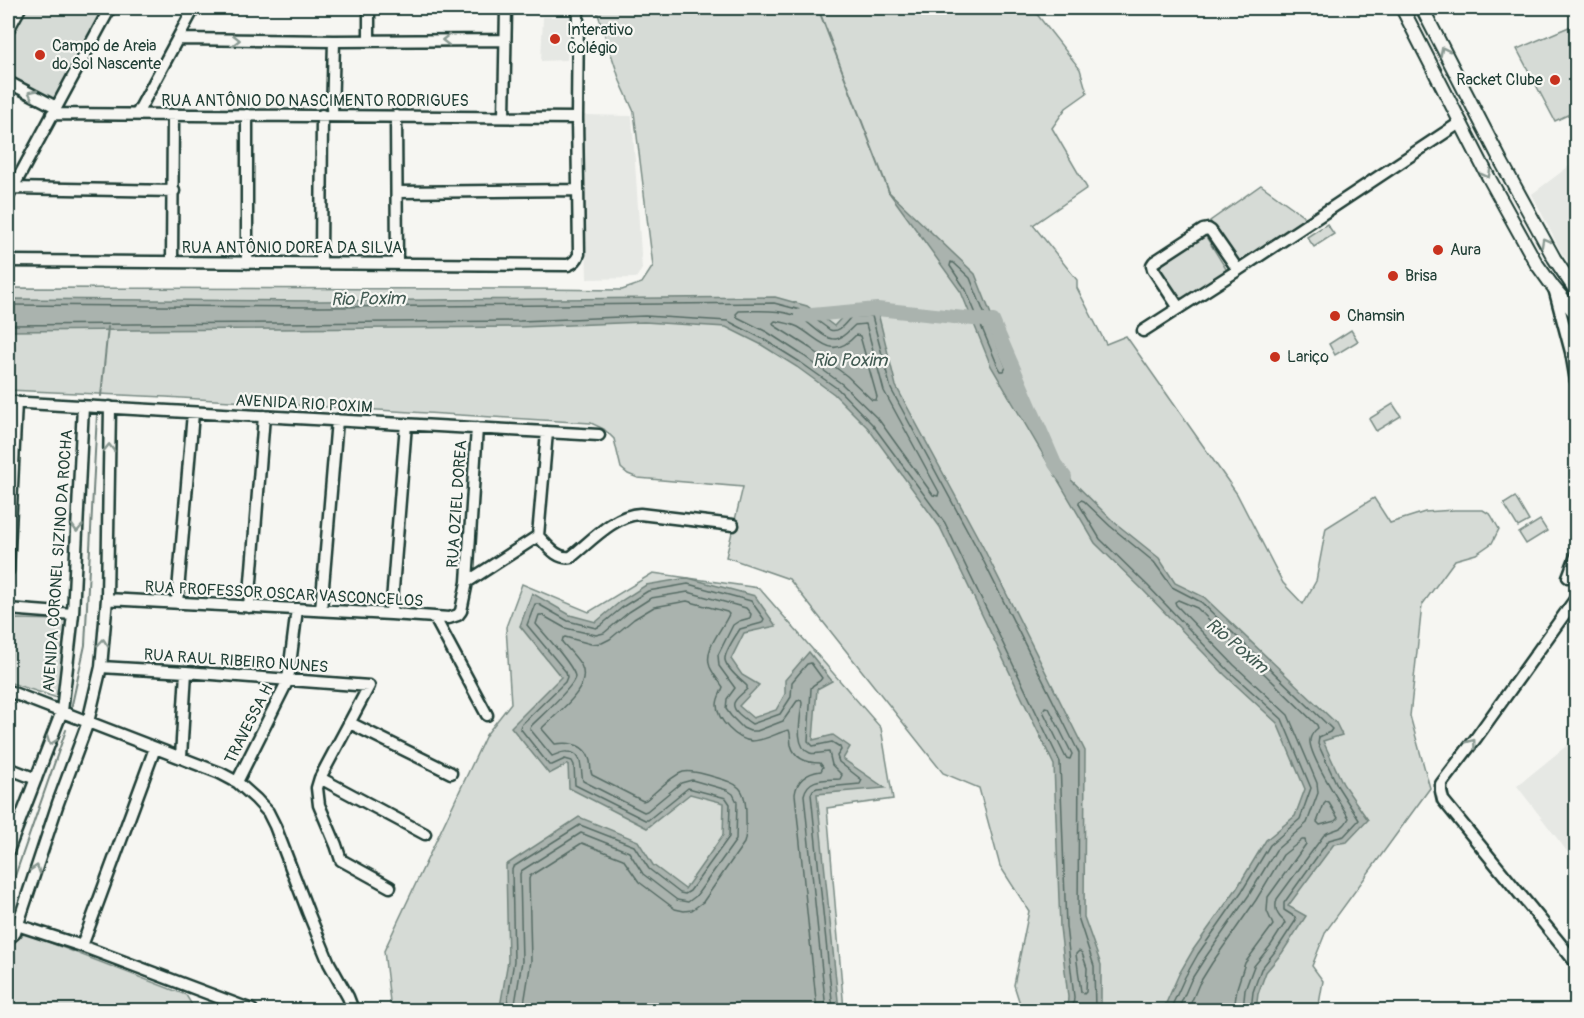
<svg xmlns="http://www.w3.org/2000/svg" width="1584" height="1018" font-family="Pangolin,sans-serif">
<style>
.built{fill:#e6e8e4}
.green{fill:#d6dbd6;stroke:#7a8c85;stroke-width:1.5}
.water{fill:#aab3ae;stroke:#72847d;stroke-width:1.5}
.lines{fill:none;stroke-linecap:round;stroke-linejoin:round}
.shore{stroke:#576c65;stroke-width:1.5}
.stream{stroke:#72847d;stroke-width:2}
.river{stroke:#aab3ae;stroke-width:14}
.minor-casing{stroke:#1f3d34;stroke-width:15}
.major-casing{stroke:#1f3d34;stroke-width:16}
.minor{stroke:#f6f6f2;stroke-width:10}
.major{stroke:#f6f6f2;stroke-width:12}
.oneway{stroke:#8a9a93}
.poi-dot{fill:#c8321e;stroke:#f6f6f2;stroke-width:2}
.labels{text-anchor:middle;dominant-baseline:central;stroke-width:4.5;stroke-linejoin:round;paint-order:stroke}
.poi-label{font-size:16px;fill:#1f3d34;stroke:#f6f6f2;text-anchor:start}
.street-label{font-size:16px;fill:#1f3d34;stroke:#f6f6f2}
.water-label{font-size:18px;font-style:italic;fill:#425a52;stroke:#f6f6f2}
</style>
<rect width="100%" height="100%" fill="#f6f6f2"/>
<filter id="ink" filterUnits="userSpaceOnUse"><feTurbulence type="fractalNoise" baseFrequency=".0167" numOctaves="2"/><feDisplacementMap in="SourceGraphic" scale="12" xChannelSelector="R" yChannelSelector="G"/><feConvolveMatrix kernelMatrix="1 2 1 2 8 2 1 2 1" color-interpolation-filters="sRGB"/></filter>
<g filter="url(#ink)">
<!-- built -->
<path class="built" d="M543,17h28l-4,43 -26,1z
M583,115l49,1 10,153 -6,9 -49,1z
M1576,161v111l-15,-20 -29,-58z
M1576,738v125l-59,-77z"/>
<!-- green -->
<path class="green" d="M24,8h79l-48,93 -47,-22v-41z
M596,8h436l48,61 7,24 -21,15 -14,20 35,60 -54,37 44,55v8l29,56 20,-8 111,158 46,89 20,21 13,-23 10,-53 48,-30 16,25 35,-11 29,-2h29l8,5 8,14 -7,14 -16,11 -21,6 -33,45 -12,111 20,72 -104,143 -14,35 11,15 -5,29h-296l-8,-25 15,-74 -29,-45 -21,-78 -36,-15 -154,-194 -63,-22 17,-70 -105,-9 -10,-4 -7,-6 -7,-29 -10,-10 -13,-6 -425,-26 -158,-7v-102l521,1 93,1 20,-7 11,-17 -19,-154 -14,-31z
M1576,24v87l-21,10 -38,-72z
M1261,185l47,34 -71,45 -27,-43z
M1327,224l7,10 -20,13 -7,-10z
M1205,235l23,37 -48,29 -22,-33z
M1351,330l7,11 -23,14 -6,-11z
M1393,404l8,12 -25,15 -7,-12z
M1515,497l14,24 -11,6 -14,-23z
M1540,520l7,11 -21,13 -7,-11z
M653,573l106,15 122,140 12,71 -66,9 17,202h-453l-7,-59 102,-216 25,-32 -5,-76 16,-43 67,28z
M15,619l52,1 -6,58 -4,20 -49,-16z
M25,933l161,62 9,15h-187v-63z"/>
<!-- water -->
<path class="water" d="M888,191l87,83 42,106 38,84 59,58 45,36 16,25 29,14 132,126 6,12 -19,6 20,43 25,36 -21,22 -13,2 -46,62 18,10 -24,37 -16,19 -8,22 -2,16h-93l16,-36 14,-24 44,-62 29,-48 29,-24 10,-27 -28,-66 -52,-48 -82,-85 -48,-47 -104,-177 -30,-74z
M775,297l32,9 27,20 14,-15 29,-2 19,77 87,161 102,204 -1,166 17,48v45h-34l1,-13 -8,-70 -6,-162 -114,-238 -72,-99 -34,-34 -37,-27 -37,-23 -34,-17 -82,-5 -124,5 -512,4v-32l312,2z
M688,578l67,18 21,30 -32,7 -13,26 11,16 17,10 -20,21 14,12 23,-8 9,-16v-14l24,-28 23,29 -15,8 -4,51 20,-5 17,12 -7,12 42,29 -68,6 22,216h-337l-2,-3 8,-46 -2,-96 73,-48 59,24 15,24 32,24 38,-54 1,-32 -34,-9 -43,34 -78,-40 -1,-24 -19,10 -38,-47 50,-50 -41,-51 12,-33 38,22 26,7 25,-21 25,-16z"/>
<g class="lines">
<!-- shore -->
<path class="shore" d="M951,262l3,1 16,15 36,89 -2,4h-3l-4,-7 -31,-74 -16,-24z
M8,305l312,2 454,-4 30,8 26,19c10,3 15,-7 21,-13l21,-1 19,73 87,161 101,203 -1,164 16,49 1,44
M739,311c20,0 46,-3 65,9 9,6 21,20 32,19 8,-1 13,-9 19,-14l11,-1 18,67 55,101 -1,4 -5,-1 -54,-75 -37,-36 -38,-28 -37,-24 -30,-15 -1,-3z
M775,321c7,1 17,3 23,6 23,13 34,34 58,8l4,1 17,61 -1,3h-4l-25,-24 -37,-28 -35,-22 -2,-3z
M8,325l512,-4 125,-5 83,5 35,18 37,23 38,27 34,35 73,99 115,239 6,164 8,71 -1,13
M1045,707l4,1 23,46 -2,5 -4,-1 -23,-47z
M1326,802l3,1 9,15 -3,3 -15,4 -3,-3 7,-18z
M1079,951l3,2 5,15 -1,24 -2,2 -3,-2 -5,-38z
M506,1010l8,-49 -2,-91 1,-3 67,-42 54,21 15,23 31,24 5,1 5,-3 39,-54 1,-33 -4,-6 -38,-10 -40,32h-3l-70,-35 -1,-20 -2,-4 -7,-2 -13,6h-3l-29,-37 1,-3 44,-43 2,-5 -1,-5 -39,-47 8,-21h3l30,17 28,7 4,-2 24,-20 24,-15 40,-7 63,17 13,18 -2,4 -22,6c-4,6 -16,25 -15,31 2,10 16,20 22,26v3c-9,9 -20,14 -8,25 5,4 8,7 13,10l28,-10 11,-17 1,-15 15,-18 4,-1 11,15c-2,5 -9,5 -11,10l-3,53 5,5 19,-4 8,5 1,3 -4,6 2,6 23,18 -2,4 -43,4 -4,2 -2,4 22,216
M514,1010l8,-49 -2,-87 1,-3 60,-38 48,19 14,22 34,26 11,2 8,-6 40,-56 1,-38 -4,-8 -6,-4 -35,-10 -11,3 -34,28 -3,1 -61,-31c-3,-11 1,-29 -16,-29 -5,-1 -11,3 -15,4l-22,-27 1,-3c9,-9 43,-39 44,-49 0,-10 -31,-43 -39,-53l3,-9h3l23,13 31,7 8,-2 25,-21 22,-14 37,-6 58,16 5,6 -1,4 -11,3 -6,4 -15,30 1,11 16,22 -8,11 -1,10 5,7 12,12 7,3h7l26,-10 14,-20 4,-1 1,3c-1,13 -9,44 8,50 6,2 13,-1 19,-1l3,13 10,10 -2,4c-15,1 -32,-2 -36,16l22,215
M523,1010l8,-49 -2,-82 1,-3 52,-33 41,16 16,23 36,27 9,2 8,-1 11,-8 41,-59c3,-9 2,-18 2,-28 0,-30 -8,-31 -35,-39 -9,-2 -18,-6 -28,-4 -12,4 -27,20 -37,28l-3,1 -51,-26c-2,-4 -1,-9 -2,-14 -5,-18 -21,-19 -35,-17l-13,-15 1,-2c15,-15 50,-39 38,-62 -5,-8 -13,-16 -19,-23l1,-4 2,-1 26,7 11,-1 8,-4 24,-20 20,-12 33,-6 40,11 2,2c-6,15 -26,34 -19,53 3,7 9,14 13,20 -2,6 -6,11 -6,18 0,15 20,35 35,36 13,0 26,-9 37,-11 2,4 1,10 2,15 4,14 16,18 29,18l3,4 -2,4c-14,2 -24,8 -26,23l22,216
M1170,1010l15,-33 13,-23 44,-63 28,-46 30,-26 11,-31 -29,-69 -53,-48 -81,-85 -48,-47 -21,-35v-2l2,-2 3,1 26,25 44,36 18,25 29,15 131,127 -2,3 -11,5 -1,7 20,43 21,33 -15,16 -15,4 -45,63v7l11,7 1,3 -19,29 -16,20 -8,23 -2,18
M1178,1010l13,-30 14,-22 44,-63 27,-45 31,-27 11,-30 -1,-10 -29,-68 -54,-50 -58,-60 -1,-3 3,-2 19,8 120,117 1,3c-4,3 -7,6 -8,12 -2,14 31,64 39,78 -8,15 -14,9 -25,17l-47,64c-3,10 0,16 7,22l1,2 -14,22 -17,21 -9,24 -2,20
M1188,1010l11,-26 13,-21 44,-63 27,-45 19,-15h3l1,4 -38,53 -1,14 6,14 -28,38 -8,25 -3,22"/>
<!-- stream -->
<path class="stream" d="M818,8l71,184
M101,396l7,-69
M71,709l14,-64 12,-231
M8,896l58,-166"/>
<!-- river -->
<path class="river" d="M801,316l76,-7 116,12 62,143 10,13"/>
<defs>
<path id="minor" d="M8,30l12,-22
M178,39l156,2 171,-1
M369,41v-33
M8,82l48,25
M52,114l525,4
M137,114l57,-106
M332,116l2,-75
M396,116l1,148
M504,117l2,-109
M12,188l162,3
M398,192l180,-2
M8,197l102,-189
M8,261l560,4c6,-2 9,-5 11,-11l-2,-136 1,-110
M172,262l1,-147
M247,263v-148
M321,263l1,-148
M1554,288l17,64 5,29
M1179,308l-26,-39 -1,-4 2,-3 49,-32 5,-1 3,2 27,39
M1143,331l95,-61 223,-148
M8,402l591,33
M538,536c9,9 19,24 33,21 20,-16 43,-42 69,-43l93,11
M538,536l9,-104
M8,571l8,-169
M1568,577l8,-21
M467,582l71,-46
M1576,598l-100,140 -35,46v7l2,9 133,163
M107,599l284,15 58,4 9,-3 3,-4 6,-29 10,-154
M177,603l16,-190
M249,607l15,-191
M8,609l65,5
M321,610l16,-190
M391,614l15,-190
M435,618l52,97
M101,667l85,5 183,14 -49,92 -3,10 2,17 17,40 5,15 49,27
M8,691l212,82 17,9 19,17 12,13 7,14 33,86 21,51 19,34 5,13
M350,723l101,50
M181,757l5,-85
M8,768l28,11
M320,778l105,56
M237,782l51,-102 9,-71
M8,851l54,-140 11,-97 10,-208
M8,922l74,24 170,64
M8,939l7,-6 43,-130 30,-81 13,-55 6,-68 3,-192
M82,946l73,-198"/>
<path id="major" d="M1402,8l87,170 47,85 18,25 22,26
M1422,8l80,155 52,95 22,33"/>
</defs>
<!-- minor casing -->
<use href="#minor" class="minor-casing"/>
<!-- major casing -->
<use href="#major" class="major-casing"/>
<!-- minor -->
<use href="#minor" class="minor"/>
<!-- major -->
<use href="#major" class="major"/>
</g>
<!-- one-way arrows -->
<defs><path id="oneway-chevron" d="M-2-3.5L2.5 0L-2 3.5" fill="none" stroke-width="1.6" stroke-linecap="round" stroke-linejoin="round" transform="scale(1.5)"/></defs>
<g class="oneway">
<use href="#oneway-chevron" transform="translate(236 40) rotate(1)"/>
<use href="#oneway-chevron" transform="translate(446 40) rotate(180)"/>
<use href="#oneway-chevron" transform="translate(1444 51) rotate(-117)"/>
<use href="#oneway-chevron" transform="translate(32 94) rotate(-153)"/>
<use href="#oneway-chevron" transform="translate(1487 174) rotate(62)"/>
<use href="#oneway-chevron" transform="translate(1545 242) rotate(-119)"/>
<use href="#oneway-chevron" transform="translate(109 448) rotate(-89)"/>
<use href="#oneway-chevron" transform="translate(77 528) rotate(93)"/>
<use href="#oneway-chevron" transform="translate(103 643) rotate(-85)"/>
<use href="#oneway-chevron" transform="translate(51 741) rotate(111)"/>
<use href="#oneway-chevron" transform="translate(1472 743) rotate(-53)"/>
<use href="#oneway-chevron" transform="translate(36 869) rotate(-72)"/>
</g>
</g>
<!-- markers -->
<g class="poi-dot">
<circle cx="555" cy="39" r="6"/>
<circle cx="40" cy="55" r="6"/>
<circle cx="1555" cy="80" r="6"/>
<circle cx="1438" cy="250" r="6"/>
<circle cx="1393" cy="276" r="6"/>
<circle cx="1335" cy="316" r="6"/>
<circle cx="1275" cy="357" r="6"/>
</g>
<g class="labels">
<!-- poi labels -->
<g class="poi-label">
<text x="567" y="30">Interativo<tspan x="567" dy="18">Colégio</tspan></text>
<text x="52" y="46">Campo de Areia<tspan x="52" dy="18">do Sol Nascente</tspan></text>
<text x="1543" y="80" text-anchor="end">Racket Clube</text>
<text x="1450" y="250">Aura</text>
<text x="1405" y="276">Brisa</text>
<text x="1347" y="316">Chamsin</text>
<text x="1287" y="357">Lariço</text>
</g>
<!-- street labels -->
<g class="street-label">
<text x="315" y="101">RUA ANTÔNIO DO NASCIMENTO RODRIGUES</text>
<text x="292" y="248">RUA ANTÔNIO DOREA DA SILVA</text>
<text transform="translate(304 404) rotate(3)">AVENIDA RIO POXIM</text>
<text transform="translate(457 504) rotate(-86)">RUA OZIEL DOREA</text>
<text transform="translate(58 561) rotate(-86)">AVENIDA CORONEL SIZINO DA ROCHA</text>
<text transform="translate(284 594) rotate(3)">RUA PROFESSOR OSCAR VASCONCELOS</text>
<text transform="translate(236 661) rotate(4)">RUA RAUL RIBEIRO NUNES</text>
<text transform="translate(249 724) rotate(-63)">TRAVESSA H</text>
</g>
<!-- water labels -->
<g class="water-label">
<text transform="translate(368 299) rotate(-1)">Rio Poxim</text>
<text x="850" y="360">Rio Poxim</text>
<text transform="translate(1237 646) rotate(40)">Rio Poxim</text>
</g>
</g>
<!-- margin -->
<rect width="1584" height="1018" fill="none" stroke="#f6f6f2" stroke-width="30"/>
<rect x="15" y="15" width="1554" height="988" fill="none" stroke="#1f3d34" stroke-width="2" filter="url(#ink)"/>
</svg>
